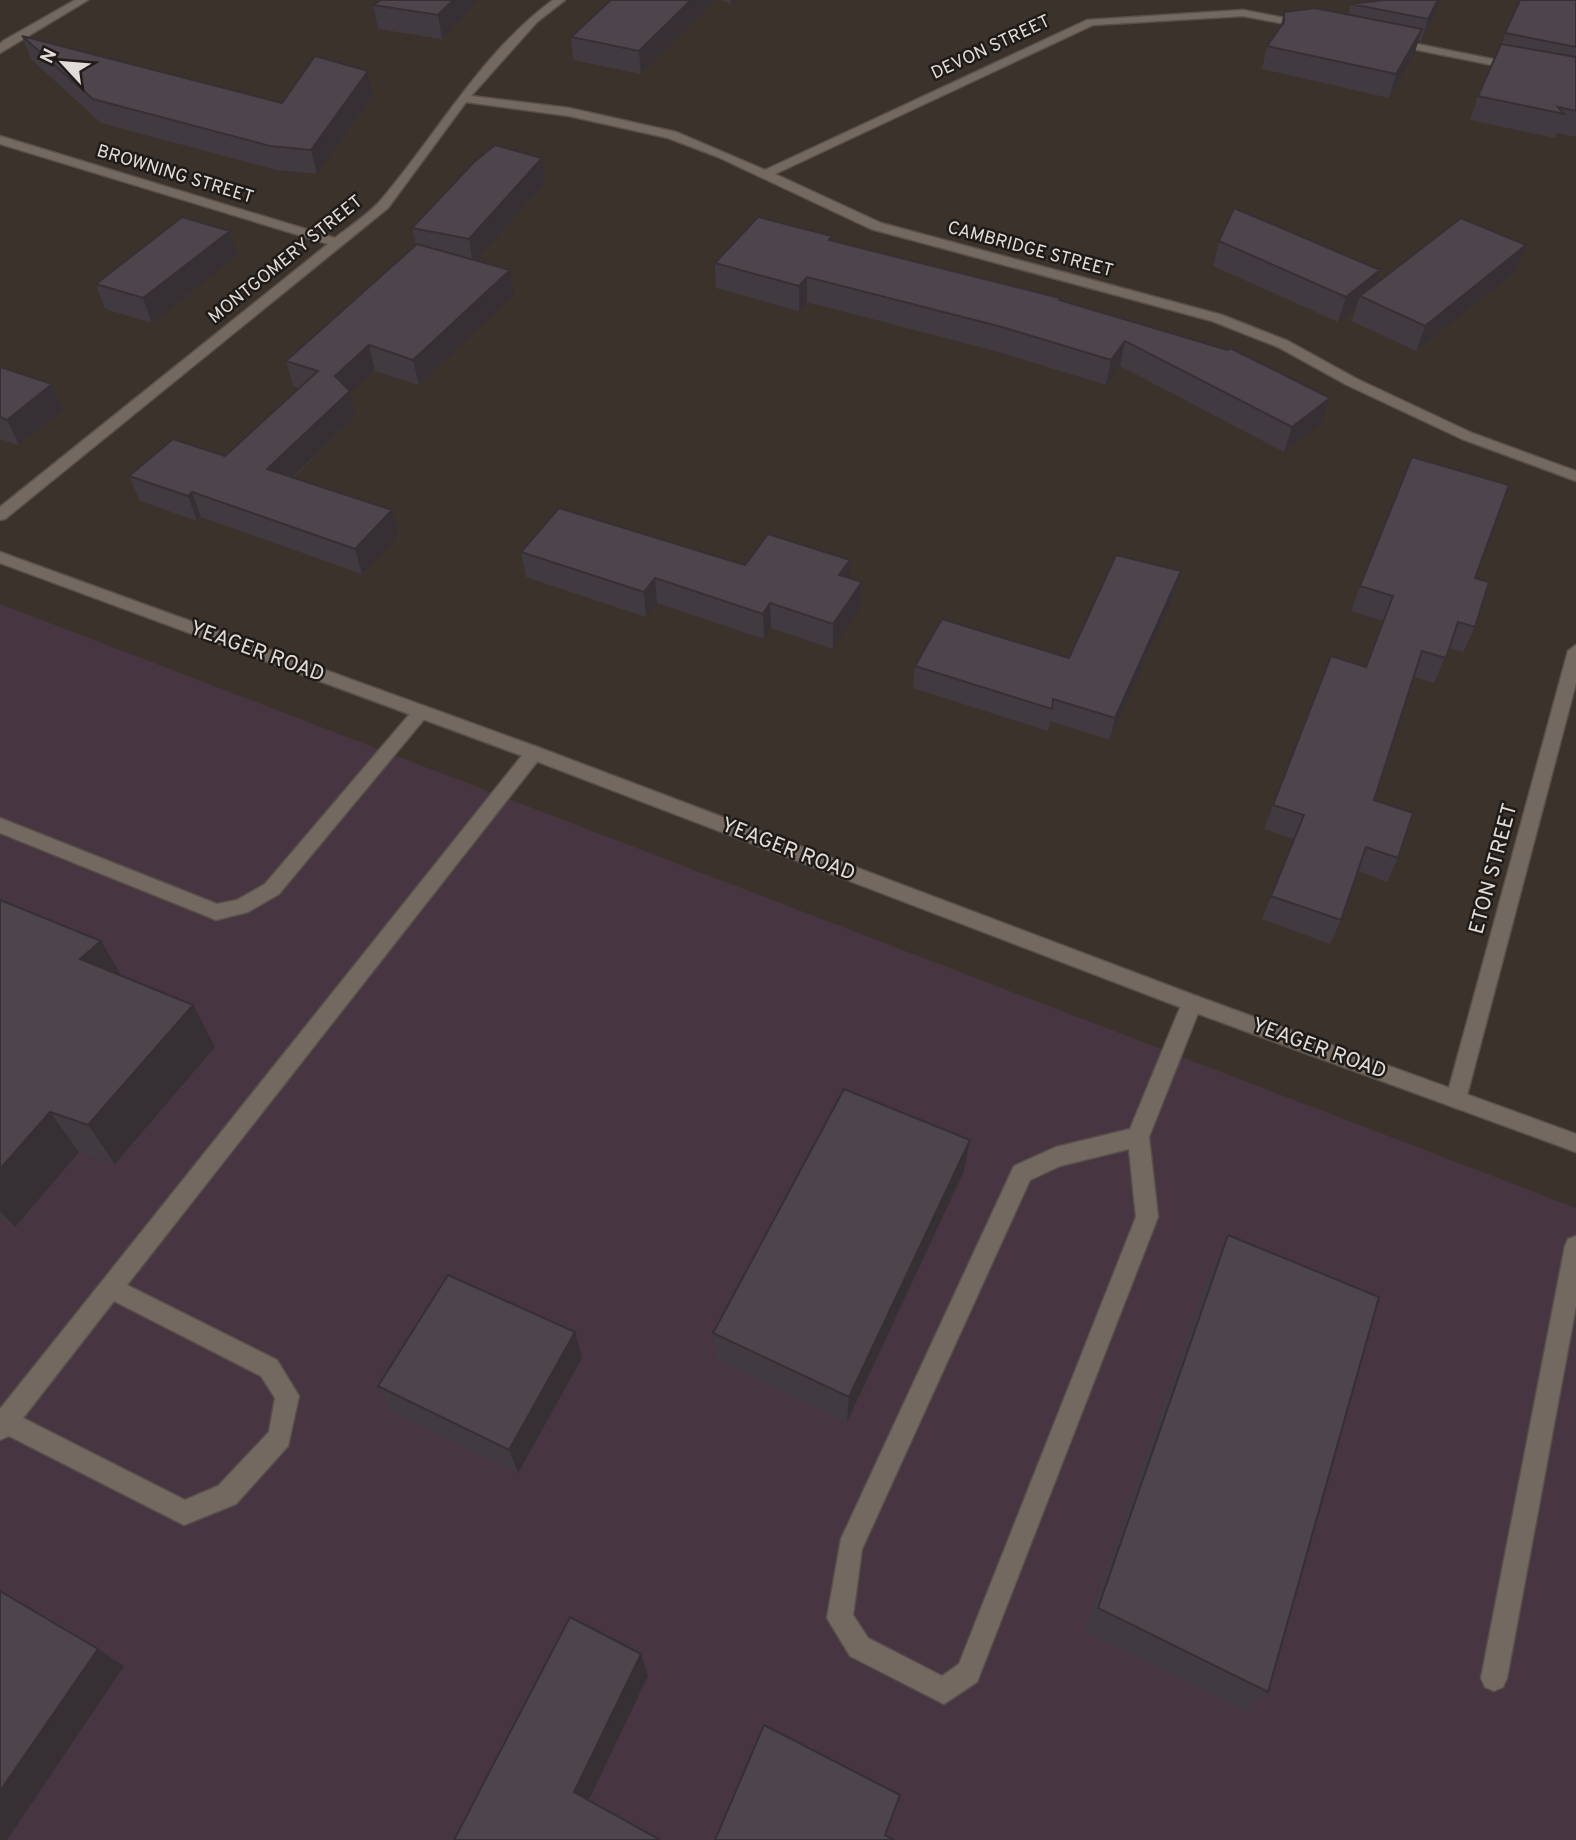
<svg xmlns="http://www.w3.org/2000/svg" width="1576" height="1840" font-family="Overpass,sans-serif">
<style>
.commercial{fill:#473641}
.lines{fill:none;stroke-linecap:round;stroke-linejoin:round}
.service-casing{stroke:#58504a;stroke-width:3}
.minor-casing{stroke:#58504a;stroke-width:3}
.tertiary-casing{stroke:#58504a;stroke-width:3}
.service{fill:#736961;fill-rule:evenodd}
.minor{fill:#736961;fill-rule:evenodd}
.tertiary{fill:#736961;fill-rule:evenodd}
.wall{fill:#423a41}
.shaded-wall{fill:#363035}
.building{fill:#4d444c;stroke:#363035;stroke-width:2}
.labels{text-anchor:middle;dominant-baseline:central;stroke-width:5;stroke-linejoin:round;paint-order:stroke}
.far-street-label{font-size:18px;fill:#e2dcd8;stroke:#1f1b18}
.street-label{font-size:21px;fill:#e2dcd8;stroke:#1f1b18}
</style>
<rect width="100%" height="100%" fill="#3b322b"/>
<!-- commercial -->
<path class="commercial" d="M0,604l1576,604v632h-1576z"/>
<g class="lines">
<defs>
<path id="service" d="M420,707l6,2 3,4 -3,4 -147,177 -31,18 -32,8 -7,-3 -209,-84v-15l217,86 20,-4 28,-16 149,-175z
M534,746l6,2 3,5 -3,5 -413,527 150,75 22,36 -11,50 -52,58 -52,21 -175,-89 -9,4v-31l528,-661zM114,1301l147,75 14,22 -6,34 -51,54 -33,14 -162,-82z
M1192,995l7,2 3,6 -53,134 9,80 -181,465 -33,22 -94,-48 -23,-38 14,-79 173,-373 42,-19 74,-18 52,-126 3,-6zM1129,1149l7,68 -177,447 -17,12 -74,-38 -15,-23 9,-66 168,-369 30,-14z
M1576,1236v70l-69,372 -4,9 -9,4 -9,-4 -4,-9 84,-432 3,-7z"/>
<path id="minor" d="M75,0h13l-88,53v-9l3,-3z
M553,0h12l-28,22 -66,74 98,12 107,24 89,38 322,-150 156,-10 68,13v4l-4,1 -64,-12 -150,9 -318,149 106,49 341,92 66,26 69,38 115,54 104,38v10l-114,-42 -115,-54 -69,-38 -66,-26 -341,-92 -153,-72 -50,-19 -99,-22 -103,-14 -78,106 -383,311 -5,1v-13l328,-263 -328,-100v-8l335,102c15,-12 34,-24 46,-38 57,-67 100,-147 172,-200z
M1392,39l125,25 6,3 -6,3 -129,-26 -2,-2z
M1576,645v38l-110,416 -3,6 -7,3 -7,-3 -3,-6 122,-448z"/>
<path id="tertiary" d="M0,552l540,196 659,249 377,137v18l-391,-143 -657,-251 -528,-195z"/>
</defs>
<!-- service casing -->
<use href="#service" class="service-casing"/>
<!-- minor casing -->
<use href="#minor" class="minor-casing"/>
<!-- tertiary casing -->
<use href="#tertiary" class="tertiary-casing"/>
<!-- service -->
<use href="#service" class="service"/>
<!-- minor -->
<use href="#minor" class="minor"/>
<!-- tertiary -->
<use href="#tertiary" class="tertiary"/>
</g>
<!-- wall -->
<path class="wall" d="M478,0l-36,39 -64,-10 -5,-24z
M716,0l-75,74 -68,-14 -2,-23z
M722,0h17l-9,4z
M1384,0h56l-5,16 -14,26 -3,-1 -3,11 -26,46 -127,-29 5,-23 13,-18 4,-16 64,3 3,-11z
M1576,0v134l-1,3 -18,-4 -2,5 -85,-18 8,-24 24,-52 3,-11z
M22,36l260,67 86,-32 5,24 -56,79 -40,-4 -176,-47 -70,-64z
M545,183l-69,78 38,34 -95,90 -44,-14 -25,22 6,23 -63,62 99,32 7,26 -37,38 -161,-57 -4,4 -57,-20 -11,-25 96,-20 74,-68 -6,-2 -7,-25 130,-115 -4,-18z
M230,231l7,25 -85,67 -47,-14 -9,-25z
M832,241l228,57 -1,2 263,123 -38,29 -164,-86 -14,19 -107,-33 -192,-50 -8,9 -83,-23 -1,-25z
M1219,241l157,43 141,-14 -101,81 -64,-30 4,-14 -18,15 -125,-56z
M0,367l52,17 11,26 -44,35 -19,-6z
M521,552l224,13 105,-5 -1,18 13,4 -1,25 -28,42 -62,-21 -7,11 -107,-36 -11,14 -120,-40z
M1181,571l-6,22 -65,147 -60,-19 -2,10 -135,-43 2,-22 154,-8z
M1475,578v49l-12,25 -14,-4 -15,35 -20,-6 -40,123 24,58 -11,24 -29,-11 -17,49 -11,24 -68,-25 32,-80 -30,-10 9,-24 92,-139 18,-45 -32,-10 9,-25z
M0,900l101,41 21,35 71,29 22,42 -100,117 -36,-12 -64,75 -15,-7z
M970,1140l-6,31 -117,251 -131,-62 -3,-27z
M1228,1235l40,457 -23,20 -161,-80 126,-361z
M575,1332l7,26 -64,115 -126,-62 -14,-25z"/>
<!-- shaded-wall -->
<path class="shaded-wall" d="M453,0h25l-36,39 -4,-24z
M691,0h25l-75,74 -2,-23z
M730,0h9l-9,4z
M1438,0h2l-5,16 -14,26 7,-23z
M1422,29l-7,23 -26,46 7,-24z
M368,71l5,24 -56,79 -6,-24z
M542,158l3,25 -72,81 -4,-25z
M230,231l7,25 -85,67 -9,-25z
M1526,245l-9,25 -101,81 9,-25z
M510,270l4,25 -95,90 -6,-25z
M1380,270l-8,25 -12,1 -4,11 -18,15 8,-25z
M807,277v25l-8,9v-25z
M1125,341l-5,25 -14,19 5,-25z
M369,345l6,26 -25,22 6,23 -81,78 -8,-25 68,-93z
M52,384l11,26 -44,35 -12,-25z
M1330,398l-8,25 -38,29 8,-25z
M192,492l9,25 -4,4 -9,-25z
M392,510l7,26 -37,38 -7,-25z
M850,560l-1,25 -10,-10z
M1181,571l-6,22 -65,147 5,-22z
M655,578l2,25 -11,14 -2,-25z
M862,582l-1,25 -28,42v-25z
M770,603l1,25 -7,11 -1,-25z
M101,941l25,43 -46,-25z
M193,1005l22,42 -100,117 -27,-39z
M50,1112l29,40 -64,75 -15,-16v-42z
M970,1140l-6,31 -117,251 2,-25z
M575,1332l7,26 -64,115 -9,-23z
M98,1649l26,17 -117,174h-7v-49z
M641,1654l7,22 -63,132 -11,-16z"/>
<!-- building -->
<path class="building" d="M381,0h72l-15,15 -65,-10z
M611,0h80l-52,51 -68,-14z
M1384,0h54l-10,19 -77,-15z
M1520,0h56v47l-71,-14z
M1315,8l107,21 -26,45 -129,-28 17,-24v-10z
M22,36l260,67 33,-47 53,15 -57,79 -41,-4 -177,-47z
M1501,44l75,13v54l-18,-4 6,7 -86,-18z
M495,145l47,13 -73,81 -57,-11 62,-66z
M1234,208l146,62 -34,27 -127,-56z
M182,217l48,14 -87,67 -47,-14z
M758,217l74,19 -3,4 231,58 -1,2 169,50 2,-2 100,50 -38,29 -167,-86 -14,19 -109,-33 -195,-50 -8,9 -84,-23z
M1461,218l65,27 -101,81 -65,-30z
M417,244l93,26 -97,90 -44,-15 -34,31 15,15 -83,78 125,41 -37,39 -163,-57 -4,4 -59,-20 44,-37 52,17 93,-85 -32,-10z
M0,367l52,17 -45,36 -7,-3z
M1412,457l97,28 -34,93 14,4 -14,45 -17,-5 -12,36 -24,-7 -48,149 39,13 -15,45 -32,-11 -25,73 -70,-24 33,-81 -31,-10 58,-149 35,11 27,-71 -33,-10z
M559,508l186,57 23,-31 82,26 -11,15 23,7 -29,42 -63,-21 -7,11 -108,-36 -11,14 -123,-40z
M1116,555l65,16 -66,147 -62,-19 -1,10 -137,-43 27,-47 127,39z
M0,900l101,41 -21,18 113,46 -105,120 -38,-13 -50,57z
M844,1089l126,51 -121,257 -136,-64z
M1228,1235l151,62 -111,395 -170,-84z
M448,1275l127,57 -66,118 -131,-64z
M0,1591l98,58 -98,142z
M570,1617l71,37 -67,138 86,48h-206z
M764,1725l136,70 -15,40 9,5h-179z"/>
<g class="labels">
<!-- far-street labels -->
<g class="far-street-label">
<text transform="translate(991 48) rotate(-25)">DEVON STREET</text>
<text transform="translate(175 175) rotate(17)">BROWNING STREET</text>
<text transform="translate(1030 250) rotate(15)">CAMBRIDGE STREET</text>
<text transform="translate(286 260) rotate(-39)">MONTGOMERY STREET</text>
</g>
<!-- street labels -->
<g class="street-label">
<text transform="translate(257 652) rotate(20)">YEAGER ROAD</text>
<text transform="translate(788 850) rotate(21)">YEAGER ROAD</text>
<text transform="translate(1494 869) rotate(-75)">ETON STREET</text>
<text transform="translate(1319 1049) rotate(20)">YEAGER ROAD</text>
</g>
</g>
<!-- north arrow -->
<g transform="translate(63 63) rotate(296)" stroke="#1f1b18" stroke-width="5" paint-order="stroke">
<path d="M0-5L12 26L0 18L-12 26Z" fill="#e2dcd8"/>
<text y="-10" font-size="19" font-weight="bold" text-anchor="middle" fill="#e2dcd8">N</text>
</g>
</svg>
